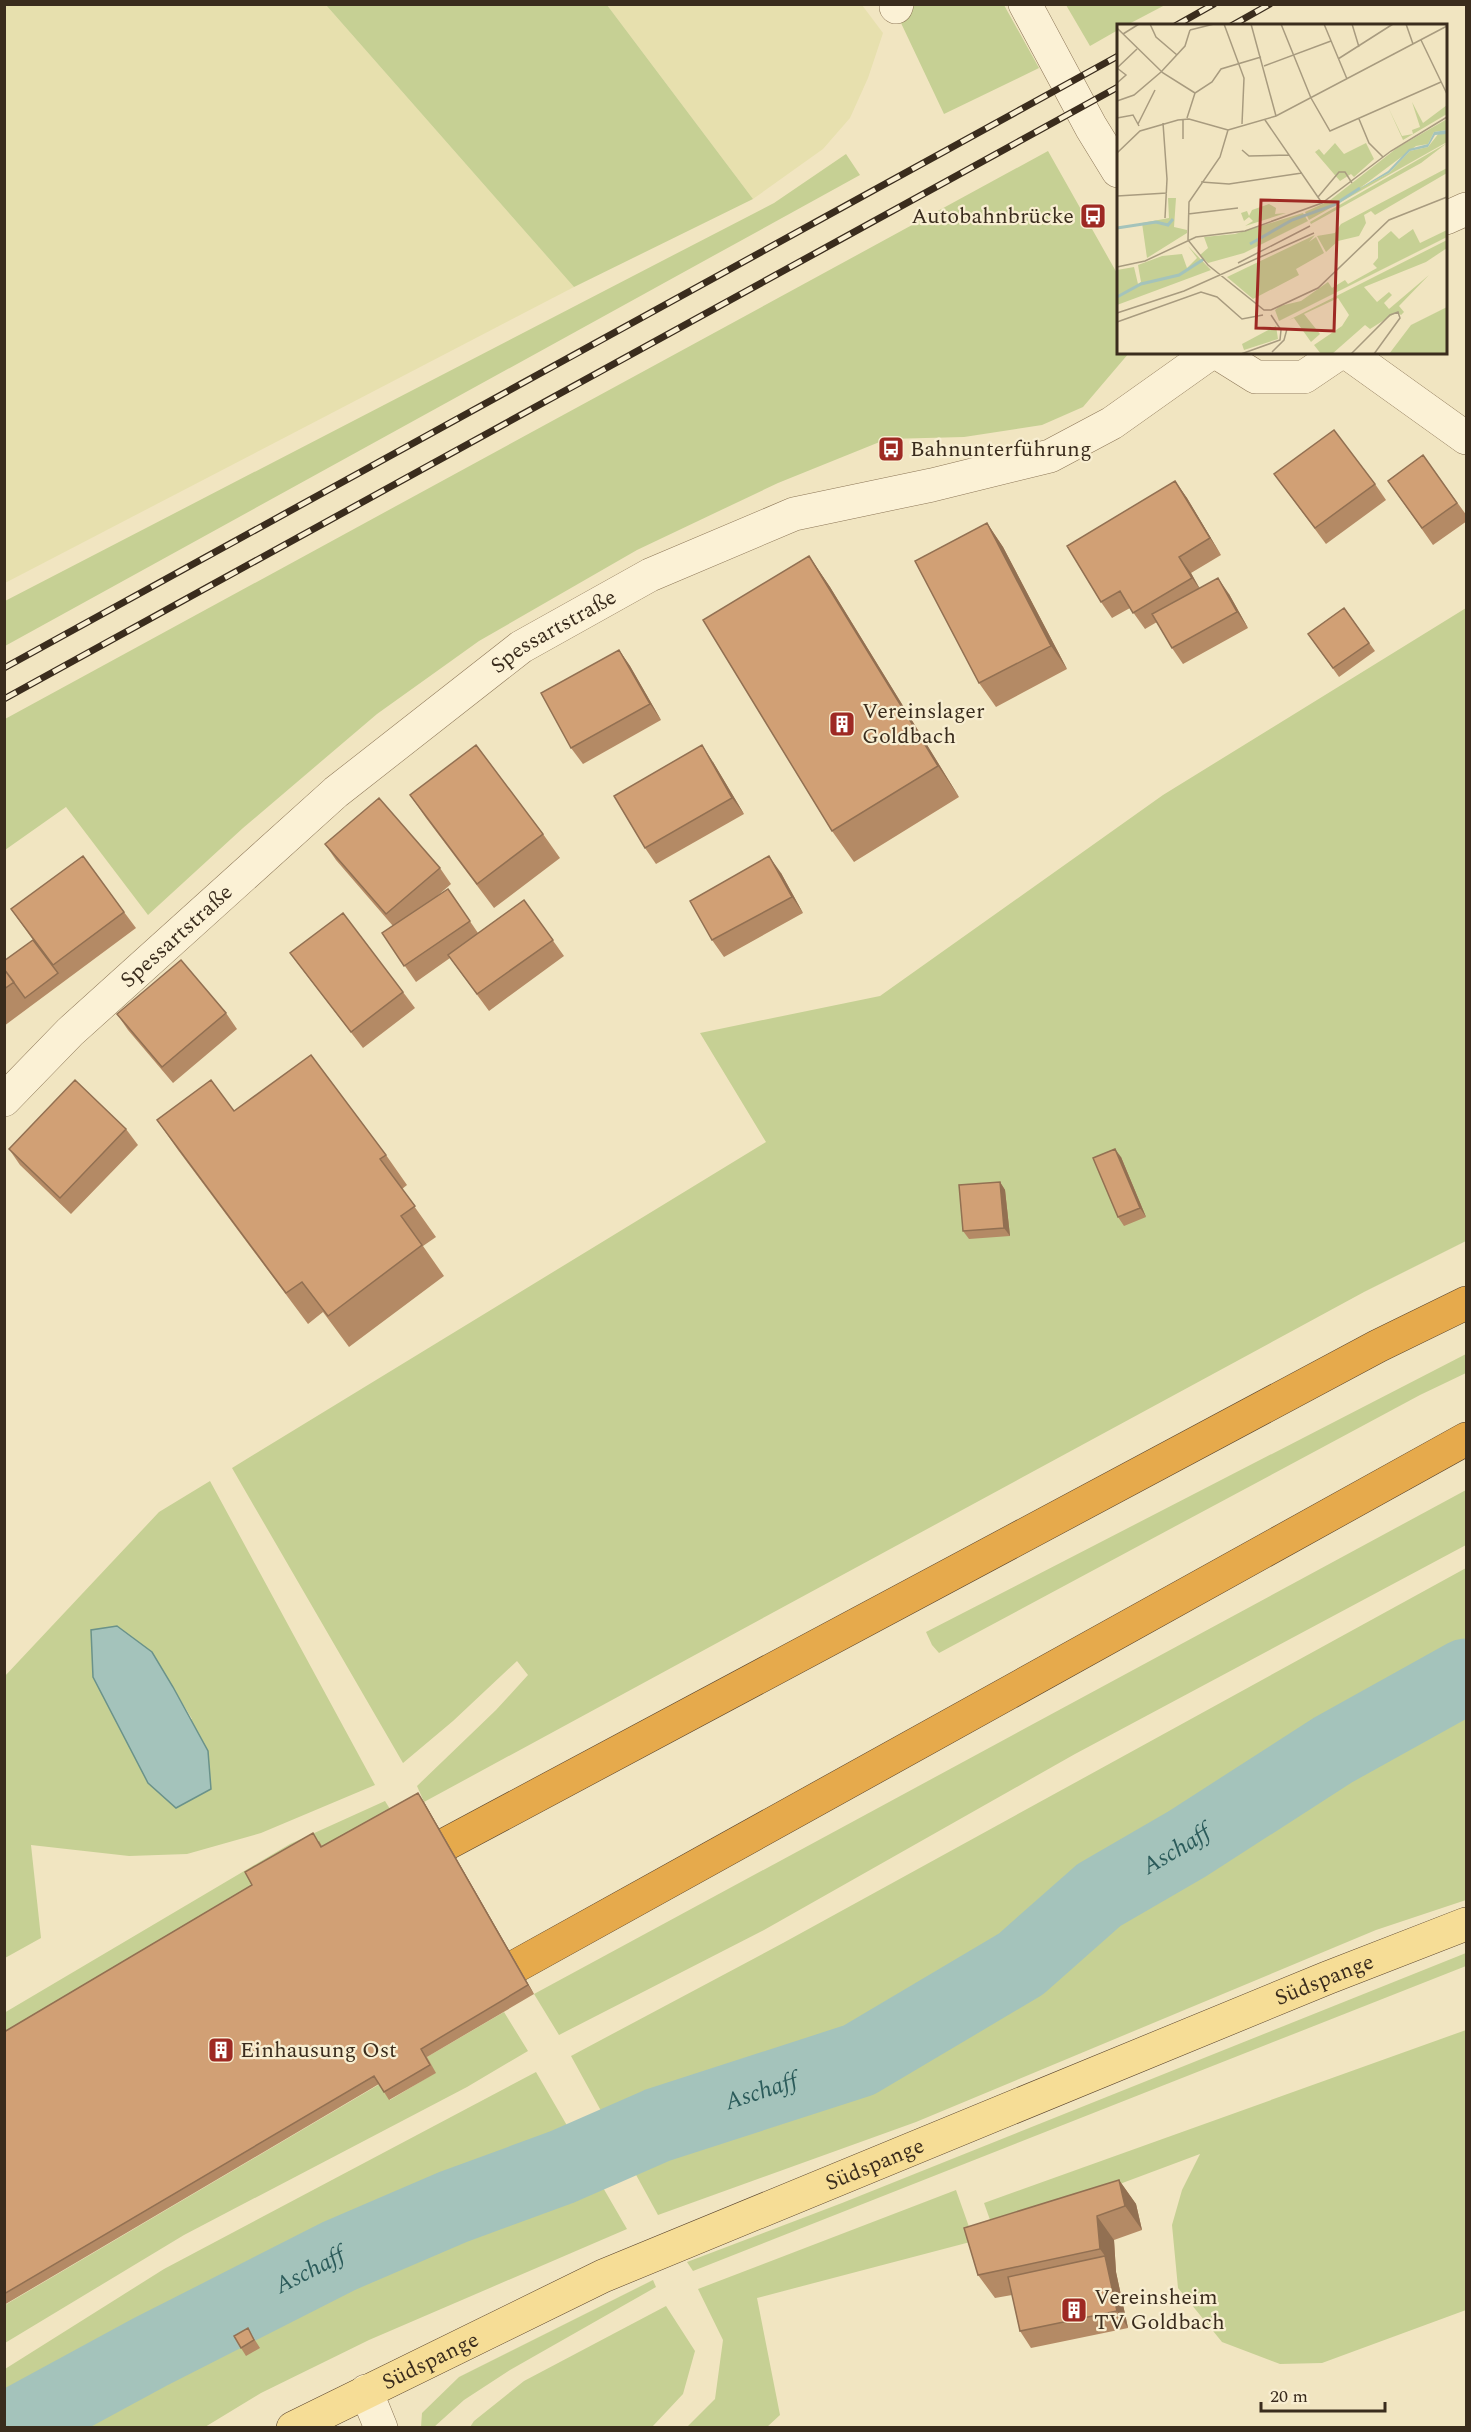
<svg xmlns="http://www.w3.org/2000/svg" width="1471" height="2432" font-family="Spectral,serif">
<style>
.farmland{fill:#e7e0ae}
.green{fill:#c6d094;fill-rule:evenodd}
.water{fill:#a4c3bb;stroke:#6a928a;stroke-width:1.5}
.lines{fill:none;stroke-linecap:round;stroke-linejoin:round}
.river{stroke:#a4c3bb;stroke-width:75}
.street-casing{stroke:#8c7657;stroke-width:34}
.primary-casing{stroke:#59432c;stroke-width:34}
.highway-casing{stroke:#59432c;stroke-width:34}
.street{stroke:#fbf1d5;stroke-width:33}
.primary{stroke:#f6dd96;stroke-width:33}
.highway{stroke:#e6aa4c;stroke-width:33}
.rail-casing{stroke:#3a2c1d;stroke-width:7}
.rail{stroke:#f8eed1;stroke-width:4.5;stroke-dasharray:14;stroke-linecap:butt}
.wall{fill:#b48a65}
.shaded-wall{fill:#927052}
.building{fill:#d1a075;stroke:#927052;stroke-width:1.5}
.labels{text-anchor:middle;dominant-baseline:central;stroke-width:4.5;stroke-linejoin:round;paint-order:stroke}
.poi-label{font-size:22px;fill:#3a2c1d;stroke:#f8eed1;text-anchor:start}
.street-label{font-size:22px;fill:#3a2c1d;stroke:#f8eed1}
.water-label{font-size:24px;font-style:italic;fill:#2b5b5a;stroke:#f8eed1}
.inset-river{fill:none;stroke:#a4c3bb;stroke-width:3}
.inset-road{fill:none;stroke:#a89b7f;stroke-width:1.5}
.view{fill:#9e2923;fill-opacity:0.15;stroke:#9e2923;stroke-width:3}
.inset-edge{fill:none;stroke:#3a2c1d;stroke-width:3}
</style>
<rect width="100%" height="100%" fill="#f1e5c1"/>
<!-- farmland -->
<path class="farmland" d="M5,4l321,1 248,282 -569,296z
M607,5h255l21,28 -15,45 -18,40 -27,31 -70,50z"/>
<!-- green -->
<path class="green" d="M326,5h281l146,194 -179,88z
M904,5h100l35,63 -95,46 -43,-91z
M1066,5h99l-38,20 -9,1v4l-28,16z
M1048,151l70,124v77l11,1 -46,54 -41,18 -78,12 -77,2 -109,44 -141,67 -158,91 -102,73 -134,114 -95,87 -82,-108 -61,43v-131z
M846,154l14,21 -855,471v-45l769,-398z
M1466,608v633l-102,51 -940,510 -7,-16 79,-76 32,-35 -11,-14 -64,60 -50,42 -171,-295 534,-326 -66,-109 180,-37 283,-201z
M1466,1354v19l-46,22 -481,258 -7,-8 -6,-13z
M210,1481l165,304 -114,48 -74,21 -58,2 -98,-11 10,93 -36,20 -1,-281 155,-165zM152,1653l40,66 -80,-6 -19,-36z
M1466,1490v55l-391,209 -311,176 -205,105 -25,-41z
M1466,1568v332l-90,30 -460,192 -258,93 -87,-159 212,-113z
M385,1801l10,16 -137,77 -253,149 -1,-30 286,-169z
M1466,1953v13l-773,305 -6,-9 155,-59z
M504,2012l24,39 -61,36 -283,148 -179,108v-38l375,-221 10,16 45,-27 -8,-16z
M1466,2030v280l-144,53 -42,1 -58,-22 -44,-54 -6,-63 10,-35 18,-36 -206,77 -10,-28z
M536,2072l91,157 -258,111 -108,53 -56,34 -200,1v-59l159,-100zM292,2263l2,30 -127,63 -35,24z
M956,2190l18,51 -217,57 23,117 -13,12 -81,1 29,-29 8,-59 -25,-51z
M653,2280l3,7 -146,83 -46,30 -30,27h-13l1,-14 37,-36z
M666,2306l29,45 -12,43 -31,33h-182l4,-6 50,-40z"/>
<!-- water -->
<path class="water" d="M117,1626l35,26 21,35 35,64 3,38 -35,19 -28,-25 -55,-106 -2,-47z
M293,2263l1,30 -127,63 -35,24 -28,-19z"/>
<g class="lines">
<!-- river -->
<path class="river" id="s1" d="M10,2428l140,-76 189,-96 114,-49 109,-40 96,-42 201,-65 162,-96 78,-69 88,-51 146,-94 133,-74"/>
<defs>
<g id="street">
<path d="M1025,4l66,123 27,44"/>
<path d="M896,7l1,-3"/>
<path d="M1446,218l20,-9"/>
<path d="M1216,352l40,25h48l37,-25"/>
<path d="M1346,352l120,86"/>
<path id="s2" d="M4,1100l66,-68 266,-240 185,-145 129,-72 144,-61 138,-29 118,-29 62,-33 100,-71"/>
<path d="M366,2391l15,37"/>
</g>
<g id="primary">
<path id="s3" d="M293,2428l310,-152 724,-298 139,-54"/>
</g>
<path id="highway" d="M448,1843l930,-497 88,-43
M518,1965l948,-526"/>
</defs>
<!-- street casing -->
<use href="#street" class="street-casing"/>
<!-- primary casing -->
<use href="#primary" class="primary-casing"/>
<!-- highway casing -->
<use href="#highway" class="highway-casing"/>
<!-- street -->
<use href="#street" class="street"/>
<!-- primary -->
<use href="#primary" class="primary"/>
<!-- highway -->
<use href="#highway" class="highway"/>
<defs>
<path id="rail" d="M1175,26l39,-22
M1231,26l39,-22
M4,668l1114,-612
M4,699l1114,-612"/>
</defs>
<!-- rail casing -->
<use href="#rail" class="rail-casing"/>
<!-- rail -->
<use href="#rail" class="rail"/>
</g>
<!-- wall -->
<path class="wall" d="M1423,455l44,61v5l-34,24 -45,-64z
M1274,474l101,10 11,16 -60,44z
M1175,481l12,17 34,57 -30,18 8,15 30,6 19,34 -65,36 -11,-16 -15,-26 -12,7 -15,-21 -18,10 -11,-16z
M987,523l16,24 64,122 -71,38 -17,-24z
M809,556l21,31 129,210 -105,65 -22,-31z
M1344,608l31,43 -36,26 -31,-43z
M619,650l11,16 31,54 -78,44 -12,-16z
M713,762l31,52 -88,50 -11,-16z
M410,795l133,39 17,24 -66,50 -68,-90z
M325,844l115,24 11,16 -15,13 12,-8 30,44 46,-33 40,56 -75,55 -39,-53 -34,24 -34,-49 11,-7 -57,-66z
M781,873l22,40 -79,44 -12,-17z
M11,909l113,3 12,16 -132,98v-65l29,-21z
M290,953l113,39 12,16 -52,40 -61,-79z
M226,1013l11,16 -64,54 -45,-53 -11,-16z
M234,1111l152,44 21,30 -5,4 34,48 -13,9 21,30 -95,71 -26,-35 -15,12 -130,-174 -21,-30z
M126,1129l12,16 -67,69 -51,-49 -11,-16z
M1121,1157l25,60 -22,9 -6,-9z
M1000,1182l5,8 5,46 -41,3 -6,-8z
M418,1793l6,9 110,192 -107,63 9,16 -47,27 -10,-16 -375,221v-273l248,-147 67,-44 3,5z
M1119,2180l17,24 6,26 -28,10 2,32 12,56 -97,20 -11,-17 -8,-36 -17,3 -17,-23z
M253,2337l7,11 -14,8 -5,-8z"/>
<!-- shaded-wall -->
<path class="shaded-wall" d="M1175,481l12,17 34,57 -11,-17z
M987,523l16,24 64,122 -16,-23z
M809,556l21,31 129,210 -21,-31z
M1179,557l12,16 12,21 -11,-16z
M1218,578l11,16 19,34 -11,-16z
M619,650l11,16 31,54 -11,-16z
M702,745l11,17 31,52 -12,-16z
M769,856l12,17 22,40 -11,-16z
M1115,1149l6,8 25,60 -6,-9z
M1000,1182l5,8 5,46 -6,-8z
M418,1793l6,9 110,192 -6,-9z
M1119,2180l17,24 6,26 -17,-24z
M1097,2216l17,24 2,32 12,56 -11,-17 -12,-55 -5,-7z"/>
<!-- building -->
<path class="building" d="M1334,430l41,54 -60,44 -41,-54z
M1423,455l34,48 -35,25 -34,-47z
M1175,481l35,57 -31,19 13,21 -59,35 -13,-22 -19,11 -34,-56z
M987,523l64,123 -72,37 -64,-122z
M809,556l129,210 -106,65 -129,-211z
M1218,578l19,34 -65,36 -20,-34z
M1344,608l25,35 -36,25 -25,-34z
M619,650l31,54 -79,44 -30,-55z
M476,745l67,89 -66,50 -67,-89z
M702,745l30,53 -87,50 -31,-52z
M379,798l61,70 -54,46 -61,-70z
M83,856l41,56 -71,53 -42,-56z
M769,856l23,41 -80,43 -22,-39z
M448,889l22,32 -66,45 -22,-33z
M524,900l29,40 -76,54 -29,-39z
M343,913l60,79 -52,40 -61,-79z
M33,940l25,33 -33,25 -21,-29v-8z
M181,960l45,53 -64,54 -45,-53z
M4,969l10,13 -10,7z
M311,1055l75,100 -6,4 35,47 -14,10 21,29 -94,71 -26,-34 -16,11 -129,-173 54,-40 23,31z
M75,1080l51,49 -66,69 -51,-49z
M1115,1149l25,59 -22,9 -25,-59z
M1000,1182l4,46 -41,3 -4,-46z
M418,1793l110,192 -107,64 9,16 -46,27 -10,-16 -370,218v-262l248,-147 -7,-13 68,-39 8,14z
M1119,2180l6,26 -28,10 3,33 -122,26 -14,-47z
M1105,2256l12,55 -97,20 -12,-54z
M248,2328l6,12 -13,8 -7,-12z"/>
<!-- icons -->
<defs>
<symbol id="bus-square" viewBox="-11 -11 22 22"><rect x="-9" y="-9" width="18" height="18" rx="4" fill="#9e2923" stroke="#f8eed1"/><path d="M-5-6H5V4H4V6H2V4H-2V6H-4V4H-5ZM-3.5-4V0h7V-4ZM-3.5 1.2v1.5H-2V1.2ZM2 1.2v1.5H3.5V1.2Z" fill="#fff"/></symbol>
<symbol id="building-square" viewBox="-11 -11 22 22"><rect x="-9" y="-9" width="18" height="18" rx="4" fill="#9e2923" stroke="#f8eed1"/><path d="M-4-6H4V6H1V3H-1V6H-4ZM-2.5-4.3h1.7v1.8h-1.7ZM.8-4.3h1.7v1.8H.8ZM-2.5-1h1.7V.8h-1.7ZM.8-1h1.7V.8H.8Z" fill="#fff"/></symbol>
</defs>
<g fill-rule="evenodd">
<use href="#bus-square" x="1078" y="201" width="30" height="30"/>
<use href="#bus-square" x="876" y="434" width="30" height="30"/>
<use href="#building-square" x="827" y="709" width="30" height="30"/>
<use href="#building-square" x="206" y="2035" width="30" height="30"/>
<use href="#building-square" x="1059" y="2295" width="30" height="30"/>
</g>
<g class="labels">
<!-- poi labels -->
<g class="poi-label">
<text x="1074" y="216" text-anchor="end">Autobahnbrücke</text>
<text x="910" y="449">Bahnunterführung</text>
<text x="862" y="711">Vereinslager<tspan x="862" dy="25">Goldbach</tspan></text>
<text x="240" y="2050">Einhausung Ost</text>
<text x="1094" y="2297">Vereinsheim<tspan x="1094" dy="25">TV Goldbach</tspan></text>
</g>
<!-- street labels -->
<g class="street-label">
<text stroke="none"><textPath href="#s2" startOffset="724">Spessartstraße</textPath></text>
<text stroke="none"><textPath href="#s2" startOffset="238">Spessartstraße</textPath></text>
<text stroke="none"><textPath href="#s3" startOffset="1125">Südspange</textPath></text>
<text stroke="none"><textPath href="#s3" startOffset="639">Südspange</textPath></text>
<text stroke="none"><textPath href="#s3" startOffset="153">Südspange</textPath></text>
</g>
<!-- water labels -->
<g class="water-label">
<text stroke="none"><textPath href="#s1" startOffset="1310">Aschaff</textPath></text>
<text stroke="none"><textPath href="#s1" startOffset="825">Aschaff</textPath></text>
<text stroke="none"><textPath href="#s1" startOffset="339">Aschaff</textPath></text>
</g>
</g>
<!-- overview -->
<g transform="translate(1117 24)">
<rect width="330" height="330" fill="#f1e5c1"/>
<path d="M295,78l11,21 24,-18v9l-44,26 -15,-33 14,29 11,-2 -1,-4 8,-3zM330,95v11l-13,2 -6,12 -12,2 -56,42 29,-15 21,-22 18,-4 11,-14 8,1v8l-138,78 -4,-8 24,-11 68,-53zM218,119l9,11 22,-11 8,16 -20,18 -3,-3 -11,7 -25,-29 4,-3 5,6zM330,119l-26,20 -110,61 -1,-2zM330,144v5l-72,42 -4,-4 -7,4 2,8 -7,13 -21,5 -12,11 -9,-16 18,-3 6,-9zM51,174h8l-2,29 13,3v3l-40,25 -5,-35 27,-5zM152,180l7,4 -1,6 11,-1 -41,13 8,-5 -4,-4 -5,4 -3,-8 6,-2 2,5 3,-6zM186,189l5,8 -64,32 -36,10 -8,-8 8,-7 -4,-11 31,-3zM296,205l7,14 27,-13v7l-168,84 -4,-11 5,-4 21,-5 27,-19 4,6 13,-8 3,4 29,-16 -4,-4 5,-6v-16l13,-11 8,8zM198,211l-6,7 7,-5 8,16 -28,16 3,6 -46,24 -26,-22zM330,216v8l-21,14 -62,25 13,15 12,-10 3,3 -8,8 5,6 40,-34 -30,31 5,6 -3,3 -4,-3 -27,17 -5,-4 -33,29h-11l-7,-9 28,-19 7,-11 -11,-17 -34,16 16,20 -9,8 -17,-24 -5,2zM71,222l23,24 -94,35v-35l17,-3 4,17 3,-2 -3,-17 24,-9 20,-2 5,14 10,-10zM330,283v47h-58l22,-29zM159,302l2,13 -34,11 -2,-6z" fill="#c6d094"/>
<path d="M330,106v4l-12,1 -7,12 -18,4 -21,22 -32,17 31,-19 21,-22 19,-5 6,-12z" fill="#a4c3bb"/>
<path class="inset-river" d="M0,204l39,-6 12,3 5,-6M133,220l42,-24 42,-15 26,-17M0,273l24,-13 38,-9 25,-16"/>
<path class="inset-road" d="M33,0l6,13 21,18M107,0l20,54 -2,46M134,0l25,92M164,0l30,74 19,33 111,-49M207,0l23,55M235,0l7,23M289,0l7,20M0,4l46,45 32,20M73,6l24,-6M6,10l16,-10M304,16l26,54M221,35l55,-35M147,42l67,-25M0,44l20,-19M0,44l9,7 -9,8M0,77l17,-6 27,-23 24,-26 5,-16M0,94l16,-3 6,11M70,94l8,-25 17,-11 9,-13 40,-12M242,95l10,24 14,14M148,96l57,83M46,99l4,56 -2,39M21,100l17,-34M111,106l48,-14 171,-90M111,106l-8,27 -31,45 -1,38 20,25 56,45h7M66,115v-20M125,126l7,6 40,-1M0,129l23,-22 38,-11 11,-1 39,11M84,158l28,2 73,-11M0,172l50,-3M201,173l21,-25h6l7,11M71,190l50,-6M121,239l72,-37M0,243l28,-6 51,-24 49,-6 77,-28 69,-52 56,-34M154,286l47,-22 71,-68 58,-23M0,289l67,-22 130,-58M0,298l84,-30 16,5 25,22 21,-4M155,328l12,-12 3,-11M124,330l39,-14 1,-10 -10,-15M234,330l39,-39 8,-3 2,6 -26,36"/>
<path class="view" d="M144,176l77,2 -4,129 -78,-3z"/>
<rect width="330" height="330" class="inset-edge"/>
</g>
<!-- border -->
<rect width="1471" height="2432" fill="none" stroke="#3a2c1d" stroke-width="12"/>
<!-- scale -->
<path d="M1261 2402v9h124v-9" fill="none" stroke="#3a2c1d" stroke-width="3"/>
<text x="1270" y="2402" font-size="18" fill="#3a2c1d" stroke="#f8eed1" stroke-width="4.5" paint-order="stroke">20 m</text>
</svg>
